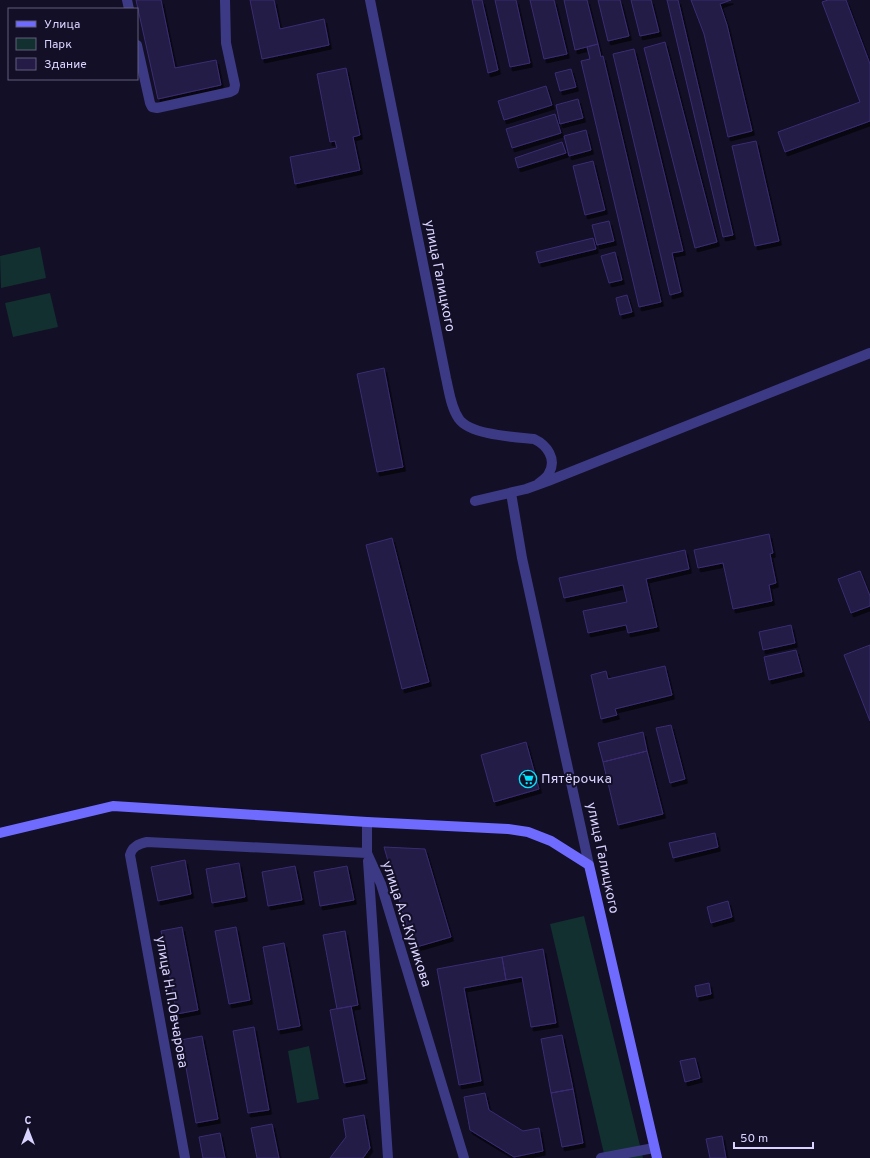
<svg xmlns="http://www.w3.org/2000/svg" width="870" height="1158" font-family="Overpass,sans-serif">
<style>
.green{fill:#12302f}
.building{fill:#241b47;stroke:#3b2d73;filter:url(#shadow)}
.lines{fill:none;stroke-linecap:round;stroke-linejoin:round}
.street{stroke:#3d3a85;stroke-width:10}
.secondary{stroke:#6f6bff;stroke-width:10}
.labels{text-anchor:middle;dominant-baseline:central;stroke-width:4;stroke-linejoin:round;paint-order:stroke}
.street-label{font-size:14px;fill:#d9d4ff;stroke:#130f26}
.poi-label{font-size:14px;fill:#d9d4ff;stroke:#130f26;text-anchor:start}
</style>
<defs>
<filter id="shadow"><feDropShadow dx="2.5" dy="4" stdDeviation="0" flood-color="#0009"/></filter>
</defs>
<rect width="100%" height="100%" fill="#130f26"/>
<!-- green -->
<path class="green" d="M40,247l6,31 -45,10 -1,-32z
M50,293l8,34 -45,10 -8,-34z
M584,916l59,242h-38l-55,-234z
M309,1046l10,53 -22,4 -9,-52z"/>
<!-- building -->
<path class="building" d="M136,0h25l14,68 41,-8 5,25 -63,14z
M250,0h24l6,29 44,-10 5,26 -67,14z
M472,0h10l16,70 -10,3z
M495,0h21l14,63 -20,4z
M530,0h24l13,54 -23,5z
M564,0h23l11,44 -23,6z
M598,0h22l9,36 -21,5z
M631,0h20l8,32 -19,4z
M667,0h11l55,235 -10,2z
M691,0h40l-11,4 7,21 25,106 -24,6 -24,-103z
M828,0h18l24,64v57l-85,31 -7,-20 82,-30 -38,-100z
M665,42l52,200 -22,6 -51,-200z
M598,44l3,13 2,-1 58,246 -22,5 -58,-246 9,-2 -3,-12z
M634,49l49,202 -11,2 9,39 -11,3 -57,-241z
M346,68l14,67 -7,2 7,33 -65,14 -5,-27 47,-9 -2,-7 -5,1 -13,-68z
M571,69l5,18 -16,4 -5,-18z
M546,86l6,19 -48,15 -6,-19z
M578,99l5,19 -23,6 -4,-19z
M555,114l6,19 -49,15 -6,-19z
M586,130l5,20 -22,6 -5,-20z
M756,141l23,100 -24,5 -23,-100z
M562,142l4,11 -48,15 -3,-10z
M593,161l12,49 -20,5 -12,-49z
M609,221l5,20 -17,4 -5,-20z
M593,238l3,11 -57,14 -3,-11z
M615,252l7,28 -13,3 -8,-27z
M627,295l5,17 -12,3 -4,-17z
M384,368l19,99 -26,5 -20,-98z
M769,534l4,19 -3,1 6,29 -7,2 3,16 -39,8 -10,-46 -25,5 -4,-18z
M392,538l37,144 -27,7 -36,-144z
M685,550l4,19 -43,10 11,48 -29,6 -2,-8 -38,8 -5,-22 44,-9 -4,-17 -59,13 -5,-20z
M860,571l10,25v10l-19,7 -13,-34z
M791,625l4,18 -32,7 -4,-18z
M870,645v76l-26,-66z
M796,650l6,22 -33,8 -5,-23z
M665,666l7,29 -57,14 2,6 -16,4 -10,-44 15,-4 2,8z
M671,725l14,54 -15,4 -14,-55z
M643,732l4,19 -44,11 -5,-19z
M526,742l13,47 -45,13 -13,-47z
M647,751l16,63 -45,11 -15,-63z
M715,833l3,14 -45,11 -4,-15z
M384,847l41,2 26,88 -38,11z
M185,860l6,34 -33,7 -7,-34z
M239,863l6,34 -33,6 -6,-34z
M295,866l7,34 -34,6 -6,-34z
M347,866l7,34 -34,6 -6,-34z
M728,901l4,16 -21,6 -4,-16z
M182,927l16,83 -21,4 -16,-83z
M236,927l14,73 -21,4 -14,-73z
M345,931l13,74 -21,4 -14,-74z
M284,943l16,83 -22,4 -15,-83z
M543,949l13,74 -25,4 -9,-50 -16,3 -4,-23z
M502,957l4,23 -42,8 17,93 -22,4 -22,-116z
M709,983l2,11 -14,3 -2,-11z
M351,1006l14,73 -21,4 -14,-73z
M254,1027l15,83 -21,3 -15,-82z
M562,1035l11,54 -22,4 -10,-54z
M202,1036l16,83 -22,4 -15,-83z
M695,1058l5,20 -15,4 -5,-21z
M573,1089l10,54 -21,4 -11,-54z
M485,1093l4,17 34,21 16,-3 4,23 -29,6 -44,-27 -6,-33z
M364,1115l6,33 -7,10h-33l16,-21 -3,-18z
M272,1124l7,34h-22l-6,-30z
M220,1133l5,25h-22l-4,-21z
M722,1136l4,22h-16l-4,-19z"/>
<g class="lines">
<!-- street -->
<path class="street" d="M127,0l2,9
M370,0l76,378c3,13 5,30 13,41 11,16 56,18 75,20 13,6 23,20 15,34 -2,5 -8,8 -12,12
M137,45l13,58 2,4 5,1 73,-16 4,-2 1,-5 -9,-42 -1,-43
M511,493l11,65 67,307
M475,501l51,-12 22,-8 322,-128
M367,853l14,31 83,274
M368,861l20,297
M185,1158l-55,-303c2,-8 8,-11 17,-13l220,11v-31
M601,1158l53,-10"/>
<!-- secondary -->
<path class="secondary" d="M0,833l113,-27 254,16 141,7 20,3 23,9 38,24 68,293"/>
</g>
<!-- icons -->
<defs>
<symbol id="supermarket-ring" viewBox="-11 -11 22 22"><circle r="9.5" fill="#130f26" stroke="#00e5ff" stroke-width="1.5"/><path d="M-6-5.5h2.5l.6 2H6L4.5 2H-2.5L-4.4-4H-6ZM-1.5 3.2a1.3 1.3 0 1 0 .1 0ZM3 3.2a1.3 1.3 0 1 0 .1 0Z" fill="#00e5ff"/></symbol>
</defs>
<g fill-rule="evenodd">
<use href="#supermarket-ring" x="518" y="769" width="20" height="20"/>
</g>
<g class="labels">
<!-- street labels -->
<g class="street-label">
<text transform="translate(439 276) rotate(79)">улица Галицкого</text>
<text transform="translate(602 858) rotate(78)">улица Галицкого</text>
<text transform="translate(406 924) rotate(72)">улица А.С.Куликова</text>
<text transform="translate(171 1002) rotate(80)">улица Н.П.Овчарова</text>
</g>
<!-- poi labels -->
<g class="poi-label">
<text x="541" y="779">Пятёрочка</text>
</g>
</g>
<!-- legend -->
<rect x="8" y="8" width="130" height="72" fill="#130f26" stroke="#625e7d"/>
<rect x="16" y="21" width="20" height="6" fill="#6f6bff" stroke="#625e7d"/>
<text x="44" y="28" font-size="12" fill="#d9d4ff">Улица</text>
<rect x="16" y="38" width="20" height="12" fill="#12302f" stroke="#625e7d"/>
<text x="44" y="48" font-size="12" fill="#d9d4ff">Парк</text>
<rect x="16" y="58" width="20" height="12" fill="#241b47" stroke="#625e7d"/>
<text x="44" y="68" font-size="12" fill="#d9d4ff">Здание</text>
<!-- north arrow -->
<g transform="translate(28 1130)" stroke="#130f26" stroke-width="3" paint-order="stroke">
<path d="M0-3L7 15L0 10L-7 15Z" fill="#d9d4ff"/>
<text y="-6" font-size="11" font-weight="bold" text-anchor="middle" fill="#d9d4ff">С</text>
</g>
<!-- scale -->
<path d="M734 1142v6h79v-6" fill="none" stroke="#d9d4ff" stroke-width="2"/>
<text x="740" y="1142" font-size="12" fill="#d9d4ff" stroke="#130f26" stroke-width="3" paint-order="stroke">50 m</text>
</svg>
